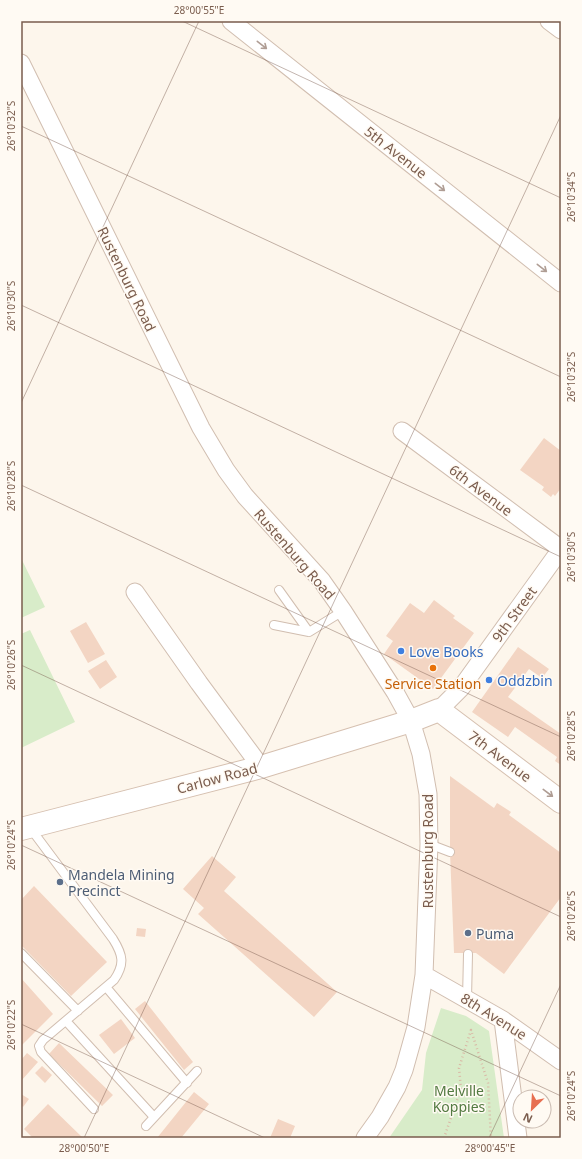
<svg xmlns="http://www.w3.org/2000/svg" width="582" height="1159" font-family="'Noto Sans',sans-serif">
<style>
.green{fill:#d8ecc9}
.building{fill:#f3d5c3}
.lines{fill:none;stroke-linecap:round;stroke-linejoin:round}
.lane-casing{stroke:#d1beb0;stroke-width:10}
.street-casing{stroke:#d1beb0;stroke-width:19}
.secondary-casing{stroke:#d6c0b0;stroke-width:24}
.path{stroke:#d9b8a5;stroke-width:2.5;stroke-dasharray:1 3;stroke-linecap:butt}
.lane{stroke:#fff;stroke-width:8}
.street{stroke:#fff;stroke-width:17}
.secondary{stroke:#fff;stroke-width:22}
.oneway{stroke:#af9d94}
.ticks{fill:none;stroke:#7a5c4d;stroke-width:1;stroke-opacity:0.45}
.shop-dot{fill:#3f7fe0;stroke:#fffaf3;stroke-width:1.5}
.food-dot{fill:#e8710a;stroke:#fffaf3;stroke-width:1.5}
.service-dot{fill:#5c6f8a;stroke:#fffaf3;stroke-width:1.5}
.labels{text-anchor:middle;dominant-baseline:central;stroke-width:3;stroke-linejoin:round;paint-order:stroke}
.street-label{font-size:14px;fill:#7a5c4d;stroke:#fffaf3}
.shop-label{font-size:14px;fill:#366cbe;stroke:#fffaf3;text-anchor:start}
.food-label{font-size:14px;fill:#c56008;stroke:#fffaf3}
.service-label{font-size:14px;fill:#4e5e75;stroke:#fffaf3;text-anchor:start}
.park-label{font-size:14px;fill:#537a41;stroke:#fffaf3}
.neatline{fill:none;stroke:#7a5c4d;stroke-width:1.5}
.ticks-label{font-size:10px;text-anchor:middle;fill:#7a5c4d}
</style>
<rect width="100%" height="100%" fill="#fdf6ec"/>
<!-- green -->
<path class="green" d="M21,558l24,49 -24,11z
M30,630l45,92 -54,26v-114z
M441,1008l25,8 23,15 15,107h-115l33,-48 4,-37z"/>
<!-- building -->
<path class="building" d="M544,438l17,13v37l-6,8 -2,-2 -2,3 -9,-7 2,-3 -24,-17z
M434,600l21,16 -2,2 21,15 -41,56 -49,-35 9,-13 -7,-5 24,-33 14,10z
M86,622l19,32 -17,9 -18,-32z
M518,647l31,22 -7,9 -13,-9 -21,28 53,37v31l-6,-4 2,-4 -42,-30 -7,10 -36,-25z
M106,660l11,17 -17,12 -12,-18z
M450,776l44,32 3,-5 14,9 -2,3 52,38v44l-57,77 -28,-21h-22l-4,-101z
M212,856l24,21 -12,14 113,101 -23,25 -116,-103 6,-6 -21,-19z
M34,886l73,76 -36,34 -50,-51v-45z
M137,928l9,1 -1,8 -9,-1z
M21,978l32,36 -31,31 -1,-1z
M145,1001l48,61 -9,8 -49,-61z
M121,1019l14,19 -21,16 -15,-19z
M59,1043l54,52 -11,11 -53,-52z
M27,1053l11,9 -17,19v-21z
M42,1066l10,9 -7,8 -10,-10z
M194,1092l15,12 -28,34h-24z
M21,1094l8,5 -6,8 -2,-2z
M48,1104l35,34h-50l-9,-9z
M278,1119l17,7 -5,12h-20z"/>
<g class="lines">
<defs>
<path id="lane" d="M279,590l30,42
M274,625l35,7 34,-21
M31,829l82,110c10,16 12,25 1,41l-71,60 -4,6 2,6 53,57
M429,844l21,8
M21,953l57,58
M106,987l81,96
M467,999l1,-45
M66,1021l88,96
M146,1126l51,-55"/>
<path id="street" d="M231,21l330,262
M549,21l12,9
M21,63l180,365 25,42 19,26 77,85 21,30 52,81 16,29 10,33 7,40 1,50 -5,131 -8,52 -12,43 -7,17 -17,30 -15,21
M402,431l159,118
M135,592l64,91 62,84
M439,710l22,-22 100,-139
M424,975l79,45 58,41
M503,1020l15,118"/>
<path id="secondary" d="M21,829l240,-62 150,-46 28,-11 122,92"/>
</defs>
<!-- lane casing -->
<use href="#lane" class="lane-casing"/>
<!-- street casing -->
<use href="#street" class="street-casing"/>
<!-- secondary casing -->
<use href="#secondary" class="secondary-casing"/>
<!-- path -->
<path class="path" d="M444,1138l17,-49 -2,-21 12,-38 17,53 3,55"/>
<!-- lane -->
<use href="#lane" class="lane"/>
<!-- street -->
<use href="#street" class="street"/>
<!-- secondary -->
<use href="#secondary" class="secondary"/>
</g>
<!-- one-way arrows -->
<defs><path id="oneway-shaft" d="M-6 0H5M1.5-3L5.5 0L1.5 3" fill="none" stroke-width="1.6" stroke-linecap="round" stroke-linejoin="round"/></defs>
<g class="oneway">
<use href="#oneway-shaft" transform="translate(262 45) rotate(38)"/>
<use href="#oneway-shaft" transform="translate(440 187) rotate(38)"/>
<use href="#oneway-shaft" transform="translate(542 268) rotate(38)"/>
<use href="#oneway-shaft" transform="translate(548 793) rotate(37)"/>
</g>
<!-- ticks -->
<path class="ticks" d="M182,21l379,177M21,126l540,251M21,305l540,252M21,403l178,-382M21,485l540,252M21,665l540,252M21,845l540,251M21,1024l244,114M84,1138l477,-1023M489,1138l72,-154"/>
<!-- markers -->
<g class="shop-dot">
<circle cx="401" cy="651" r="4"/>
<circle cx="489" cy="680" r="4"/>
</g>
<circle class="food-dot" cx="433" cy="668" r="4"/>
<g class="service-dot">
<circle cx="60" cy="882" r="4"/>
<circle cx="468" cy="933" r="4"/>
</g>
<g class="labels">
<!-- street labels -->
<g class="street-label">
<text transform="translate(396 152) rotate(38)">5th Avenue</text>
<text transform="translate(127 279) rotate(64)">Rustenburg Road</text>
<text transform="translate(481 490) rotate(37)">6th Avenue</text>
<text transform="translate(295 554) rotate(49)">Rustenburg Road</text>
<text transform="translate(514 614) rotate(-54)">9th Street</text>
<text transform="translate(500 756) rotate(37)">7th Avenue</text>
<text transform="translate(217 778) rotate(-15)">Carlow Road</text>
<text transform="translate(427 851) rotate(-90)">Rustenburg Road</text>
<text transform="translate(494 1016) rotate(32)">8th Avenue</text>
</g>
<!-- shop labels -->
<g class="shop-label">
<text x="409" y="651">Love Books</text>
<text x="497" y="680">Oddzbin</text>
</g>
<!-- food labels -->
<g class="food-label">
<text x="433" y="683">Service Station</text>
</g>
<!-- service labels -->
<g class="service-label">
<text x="68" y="874">Mandela Mining<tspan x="68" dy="16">Precinct</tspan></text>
<text x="476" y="933">Puma</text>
</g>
<!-- park labels -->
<g class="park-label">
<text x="459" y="1090">Melville<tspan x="459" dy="16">Koppies</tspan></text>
</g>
</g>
<!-- border -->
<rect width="582" height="1159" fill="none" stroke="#fffaf3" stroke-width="44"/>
<!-- north arrow -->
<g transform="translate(532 1109) rotate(205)"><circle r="19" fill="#fffaf3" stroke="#cabbb1"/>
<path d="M0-3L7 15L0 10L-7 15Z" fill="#e76f51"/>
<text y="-6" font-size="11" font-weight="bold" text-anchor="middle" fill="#7a5c4d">N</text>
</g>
<rect x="22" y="22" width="538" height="1115" class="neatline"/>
<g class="ticks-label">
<text x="199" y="14">28°00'55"E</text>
<text transform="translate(11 126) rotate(-90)" y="4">26°10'32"S</text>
<text transform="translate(571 197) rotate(-90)" y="4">26°10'34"S</text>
<text transform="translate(11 306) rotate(-90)" y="4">26°10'30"S</text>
<text transform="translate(571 377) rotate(-90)" y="4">26°10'32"S</text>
<text transform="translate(11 486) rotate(-90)" y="4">26°10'28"S</text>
<text transform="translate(571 557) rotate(-90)" y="4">26°10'30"S</text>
<text transform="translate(11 665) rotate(-90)" y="4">26°10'26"S</text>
<text transform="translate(571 736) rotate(-90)" y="4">26°10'28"S</text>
<text transform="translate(11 845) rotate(-90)" y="4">26°10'24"S</text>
<text transform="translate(571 916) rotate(-90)" y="4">26°10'26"S</text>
<text transform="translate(11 1025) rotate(-90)" y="4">26°10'22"S</text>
<text transform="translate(571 1096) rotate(-90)" y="4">26°10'24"S</text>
<text x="84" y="1152">28°00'50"E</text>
<text x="490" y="1152">28°00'45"E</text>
</g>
</svg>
